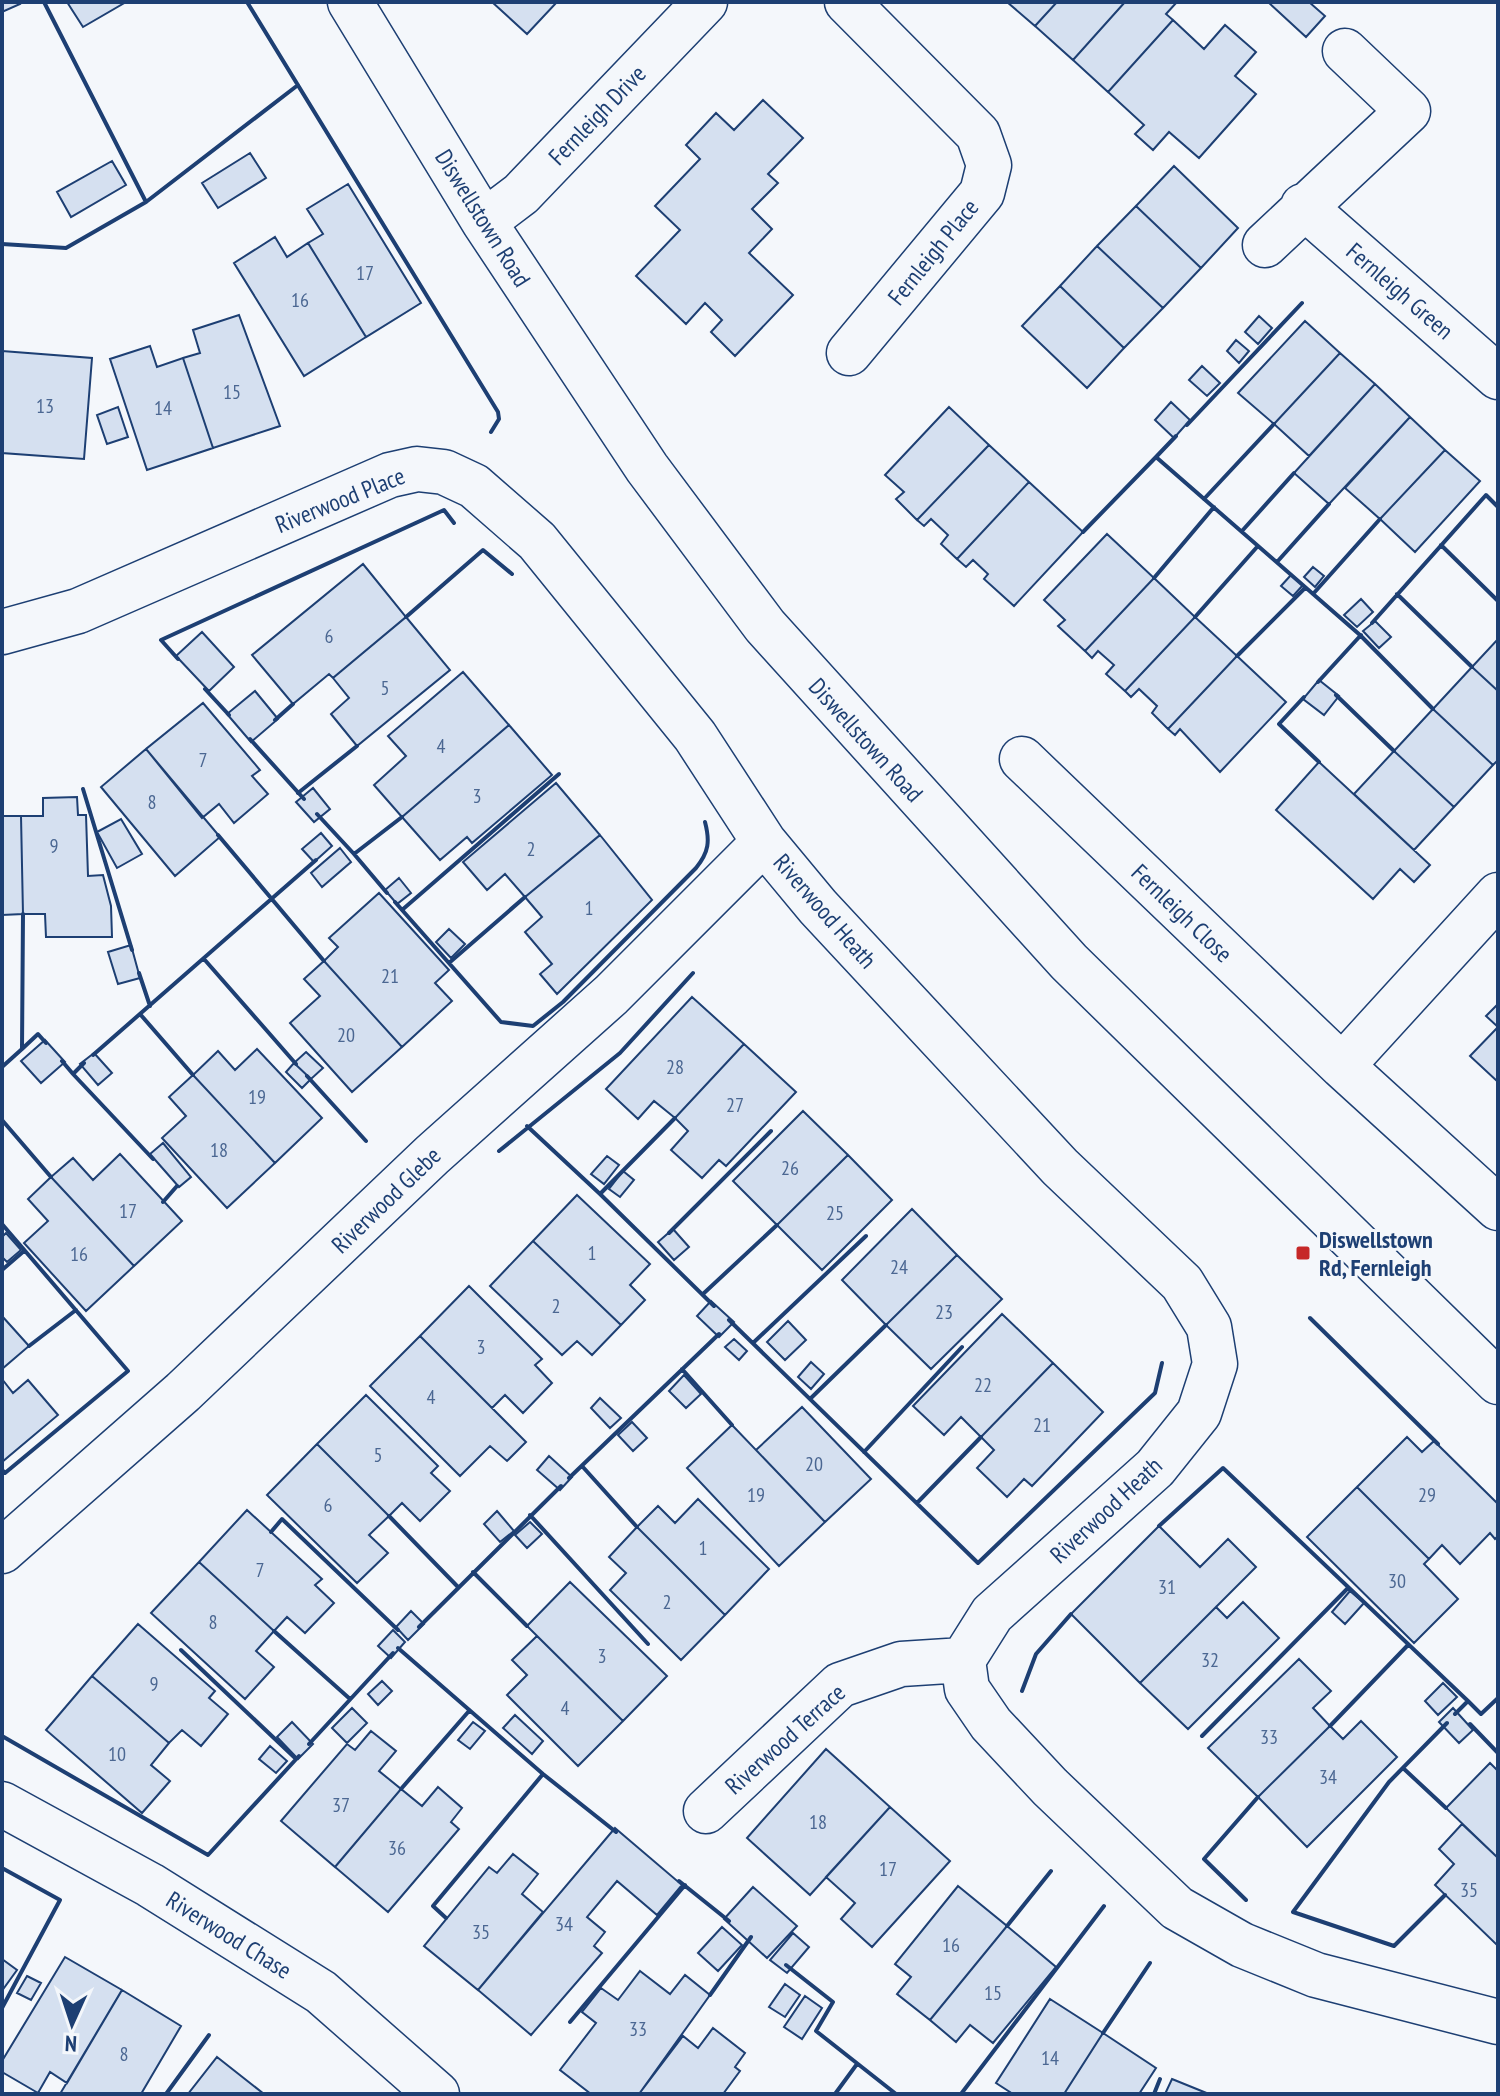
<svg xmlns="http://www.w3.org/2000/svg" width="1500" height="2096" font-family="'PT Sans Narrow',sans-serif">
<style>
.building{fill:#d5e0f0;stroke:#1d3f73;stroke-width:2}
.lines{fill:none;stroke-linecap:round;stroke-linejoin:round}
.minor-casing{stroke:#1d3f73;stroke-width:47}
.minor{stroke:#f4f7fb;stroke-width:44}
.wall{stroke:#1d3f73;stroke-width:4}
.poi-dot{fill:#c62828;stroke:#f4f7fb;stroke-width:3}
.labels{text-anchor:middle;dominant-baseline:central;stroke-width:6;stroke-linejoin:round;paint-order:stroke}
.number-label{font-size:20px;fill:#4b6792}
.street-label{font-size:24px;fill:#1d3f73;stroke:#f4f7fb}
.poi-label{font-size:24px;font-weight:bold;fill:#1d3f73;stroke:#f4f7fb;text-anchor:start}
</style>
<rect width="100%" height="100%" fill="#f4f7fb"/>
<!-- building -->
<path class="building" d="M2,2h17l1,2 -18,8z
M67,2h59l-43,25z
M492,2h65l-30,32z
M1007,2h50l-22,24z
M1057,2h68l-52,58 -38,-34z
M1125,2h52l-11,12 7,6 -65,72 -35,-32z
M1268,2h41l16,14 -19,21z
M1173,20l31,29 21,-24 31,27 -21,24 21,18 -57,64 -30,-26 -16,18 -18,-16 9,-9 -36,-33z
M763,100l40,38 -35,36 10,9 -26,26 20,20 -23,24 44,42 -58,61 -24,-24 11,-12 -17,-17 -19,21 -50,-48 44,-46 -25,-24 45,-47 -14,-14 30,-32 18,17z
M250,153l16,25 -48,30 -16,-25z
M112,161l14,24 -55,32 -14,-25z
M1174,166l64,62 -37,40 -65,-62z
M348,184l73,119 -55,34 -58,-94 15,-9 -16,-25z
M1136,206l65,62 -38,40 -66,-62z
M275,237l12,20 21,-14 58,94 -62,39 -70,-113z
M1097,246l66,62 -39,40 -64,-62z
M1060,286l64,62 -37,40 -65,-62z
M239,315l41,111 -67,22 -30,-90 17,-5 -7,-23z
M1259,316l13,12 -14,16 -13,-12z
M1305,321l35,32 -66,71 -36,-31z
M1236,340l13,11 -10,12 -12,-12z
M150,346l7,21 26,-9 30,90 -66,22 -37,-111z
M2,351l90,7 -8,101 -82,-6z
M1340,353l35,31 -66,72 -35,-32z
M1202,366l18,17 -13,13 -18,-16z
M1375,384l35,33 -81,87 -35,-31z
M1171,402l19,18 -16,18 -19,-18z
M118,407l10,30 -21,7 -10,-29z
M949,407l40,38 -72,75 -21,-21 8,-7 -19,-17z
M1410,417l35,33 -65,69 -35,-31z
M989,445l40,37 -72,77 -16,-15 7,-9 -17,-16 -7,7 -7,-6z
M1445,450l35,31 -65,71 -35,-33z
M1029,482l54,50 -69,74 -30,-27 4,-5 -15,-14 -7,7 -9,-8z
M1107,534l47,44 -69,73 -27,-25 7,-6 -21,-20z
M363,564l43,53 -73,61 -4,-4 -36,30 -41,-49z
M1313,567l11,9 -9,11 -11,-10z
M1291,575l12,10 -10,11 -12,-10z
M1154,578l41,39 -70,74 -19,-17 8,-9 -16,-14 -6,7 -7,-7z
M1361,599l12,13 -16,15 -13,-12z
M406,617l44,53 -93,76 -26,-32 18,-16 -16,-20z
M1195,617l42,39 -69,73 -16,-16 5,-7 -18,-17 -8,8 -6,-6z
M1375,621l16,16 -12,11 -16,-17z
M202,632l32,35 -25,24 -33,-35z
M1498,639v52l-26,-24z
M1237,656l49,46 -66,70 -40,-43 -5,6 -7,-6z
M1472,667l26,24v69l-5,5 -60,-56z
M463,672l46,53 -107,92 -28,-32 32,-29 -18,-20z
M1319,680l20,16 -15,19 -21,-16z
M255,691l23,28 -27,23 -24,-28z
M203,703l57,67 -8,6 16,18 -34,29 -15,-19 -17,14 -56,-69z
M1433,709l60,56 -39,42 -60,-56z
M509,725l43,50 -80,68 -5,-6 -27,23 -38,-43z
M146,749l74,88 -45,39 -74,-89z
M1394,751l60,56 -40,43 -60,-56z
M1319,762l111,103 -16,17 -14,-13 -27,30 -97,-89z
M556,783l44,52 -75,62 -20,-23 -18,16 -24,-28z
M313,788l17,21 -16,13 -18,-20z
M77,797l1,18h8l2,61 15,-1 8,31 1,31h-66l-1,-23h-22l-2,-98h22v-18z
M2,816h19l2,98 -21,1z
M121,819l21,35 -25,14 -20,-36z
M321,833l11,13 -18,16 -12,-13z
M600,835l52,65 -95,94 -17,-20 12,-10 -27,-32 17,-15 -17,-20z
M340,848l11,14 -29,25 -11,-14z
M399,878l12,15 -14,11 -12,-14z
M379,893l70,77 -14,13 17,18 -50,46 -78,-86 14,-14 -9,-9z
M449,929l16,15 -14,14 -15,-16z
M131,945l9,33 -22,6 -10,-32z
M324,961l78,86 -50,45 -62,-69 30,-27 -16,-17z
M692,997l52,47 -69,74 -21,-17 -16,18 -32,-30z
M1498,1004v78l-28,-26 28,-29 -12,-11z
M45,1040l20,22 -24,21 -20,-22z
M744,1044l52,48 -70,74 -7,-6 -17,18 -31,-28 17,-19 -13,-13z
M257,1049l65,69 -47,45 -82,-88 25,-24 17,19z
M306,1052l17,16 -12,11 -17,-16z
M94,1053l18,20 -14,12 -18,-21z
M294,1063l17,16 -9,9 -16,-16z
M193,1075l82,88 -48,45 -65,-70 24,-22 -17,-19z
M803,1111l45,44 -71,70 -44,-44z
M163,1143l28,34 -12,10 -29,-33z
M120,1154l62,67 -48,45 -83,-89 22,-19 20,22z
M848,1155l44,45 -70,70 -45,-45z
M607,1156l12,9 -15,19 -13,-10z
M623,1171l11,9 -14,17 -11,-8z
M51,1177l83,89 -48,45 -62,-68 24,-22 -20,-22z
M577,1195l73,69 -20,21 15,15 -24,25 -88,-84z
M912,1209l45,46 -71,70 -44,-45z
M673,1229l16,18 -15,13 -16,-18z
M6,1233l15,17 -14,12 -5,-5v-20z
M533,1241l88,84 -29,30 -15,-14 -15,14 -72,-69z
M957,1255l45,44 -71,70 -45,-44z
M469,1286l73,73 -7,6 17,18 -29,30 -18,-18 -13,13 -72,-72z
M711,1301l23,21 -15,15 -22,-21z
M1002,1314l51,49 -72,74 -20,-20 -17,18 -31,-29z
M2,1316l27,30 -27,23z
M788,1321l18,19 -21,20 -18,-18z
M420,1336l106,106 -19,19 -17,-15 -30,30 -90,-90z
M734,1339l13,12 -8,9 -14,-13z
M811,1362l13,12 -13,15 -13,-12z
M1053,1363l50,49 -71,74 -8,-7 -17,18 -30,-29 17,-18 -13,-13z
M684,1375l17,19 -15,14 -17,-17z
M2,1379l11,14 15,-13 30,35 -56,47z
M366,1395l72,71 -7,7 19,18 -30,30 -18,-18 -13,13 -72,-72z
M600,1398l21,20 -11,10 -19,-20z
M802,1407l69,72 -46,43 -69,-72z
M632,1422l15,16 -14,13 -15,-16z
M732,1425l93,97 -46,44 -92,-98z
M1407,1437l15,15 12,-11 64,63v32l-3,3 -5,-6 -30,31 -18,-19 -13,14 -72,-72z
M317,1444l72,72 -20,19 19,18 -31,30 -90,-88z
M549,1456l23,21 -12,13 -23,-20z
M1357,1487l72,72 -5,5 34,35 -44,44 -107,-106z
M698,1499l71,70 -44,46 -88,-88 21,-21 17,17z
M247,1510l75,69 -7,6 19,18 -29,30 -18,-16 -13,14 -75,-69z
M497,1511l17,20 -14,11 -16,-18z
M530,1522l12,12 -15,14 -12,-13z
M1159,1526l41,41 28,-28 28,28 -116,116 -69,-69z
M637,1527l88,88 -44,45 -71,-70 16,-17 -17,-16z
M199,1562l75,69 -18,20 18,16 -29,32 -94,-86z
M570,1582l97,94 -44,45 -96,-95z
M1350,1591l14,12 -19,21 -13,-12z
M1243,1602l36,36 -91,91 -48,-46 76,-76 11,11z
M411,1611l13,13 -16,16 -12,-13z
M138,1624l77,67 -6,7 19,16 -27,32 -19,-16 -13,13 -77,-67z
M393,1630l12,12 -14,16 -13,-12z
M537,1636l86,85 -45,45 -71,-71 20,-20 -15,-15z
M1299,1659l32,32 -18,17 17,18 -72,71 -50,-49z
M92,1676l77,67 -18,22 19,16 -28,32 -96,-83z
M382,1681l10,10 -14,14 -10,-11z
M1443,1683l14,14 -19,18 -13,-14z
M352,1708l15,15 -20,20 -15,-15z
M1453,1708l20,22 -14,13 -20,-21z
M515,1715l28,26 -11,13 -29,-26z
M1361,1721l36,36 -90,90 -49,-50 72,-71 13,13z
M292,1722l21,22 -15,15 -21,-22z
M473,1722l12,9 -15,18 -12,-9z
M371,1731l25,20 -17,20 22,18 -66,78 -54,-46 66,-77 8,6z
M270,1746l17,15 -11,12 -17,-14z
M826,1749l64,58 -80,88 -63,-57z
M1490,1763l8,8v87l-52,-50z
M438,1787l24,21 -11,14 8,7 -71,83 -53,-45 66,-78 21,17z
M890,1807l60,54 -78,86 -31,-28 14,-16 -29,-26z
M1462,1824l36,34v88l-63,-61 19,-21 -15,-15z
M615,1828l67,57 -25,30 -40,-34 -30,36 18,15 -11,14 8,7 -71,82 -53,-45z
M513,1854l25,20 -16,20 21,18 -65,78 -54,-44 65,-79 8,6z
M958,1886l49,40 -77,94 -33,-26 14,-17 -16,-13z
M753,1887l44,39 -30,32 -43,-39z
M1007,1926l49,41 -63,76 -23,-18 -14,17 -26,-22z
M722,1927l20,18 -24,26 -20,-18z
M793,1933l16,14 -22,26 -17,-13z
M65,1957l57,33 -55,93 -17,-11 -12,21 -36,-21v-11z
M2,1959l15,11 -13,18 -2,-2z
M640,1971l30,23 15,-19 25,20 -71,99h-48l-31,-24 36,-47 -14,-11 19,-24 17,12z
M27,1976l14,7 -10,17 -14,-7z
M785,1984l15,11 -15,22 -16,-10z
M122,1990l59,36 -40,68h-81z
M805,1996l17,12 -20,31 -18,-12z
M1050,1999l53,34 -39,61h-51l-17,-11z
M713,2028l32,25 -10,14 5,4 -17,23h-84l44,-58 15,12z
M1103,2033l53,35 -17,26h-75z
M217,2057l47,37h-76z
M1172,2079l37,15h-44z"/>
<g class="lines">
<defs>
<path id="minor" d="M350,2l134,220 163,246 118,158 304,336 429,420
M847,2l131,132 11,31 -7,28 -133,160
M1303,206l195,171
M484,222l37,-28 184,-192
M1265,245l143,-134 -63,-60
M2,632l76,-21 312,-136 27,-6 27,3 30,14 63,55 158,195 69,106 54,65 242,260 122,116 27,44 6,37 -16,49 -44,55 -163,146 -29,46 4,29 24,35 59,63 127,121 65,37 74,30 182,47
M1022,759l320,307 156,142
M1342,1066l156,-171
M2,1551l181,-159 249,-237 179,-160 153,-153
M2,1804l148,81 171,107 116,102
M706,1811l134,-126 61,-21 62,-4"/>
</defs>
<!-- minor casing -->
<use href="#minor" class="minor-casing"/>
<!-- minor -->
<use href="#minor" class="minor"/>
<!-- wall -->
<path class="wall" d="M44,2l102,200
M247,2l251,410 1,7 -8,13
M2,244l64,4 80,-46 152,-117
M1187,425l115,-122
M1156,457l20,-21
M1204,499l70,-75
M1242,531l52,-58
M1083,532l73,-75 204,178 73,74
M1441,545l57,56
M1277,562l52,-58
M1154,578l60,-71
M1313,594l67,-75
M1397,594l75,73
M406,617l77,-67 29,24
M1195,617l62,-70
M1372,623l114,-128 12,12
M1237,656l68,-68
M178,659l-17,-19 283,-130 10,13
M1318,682l43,-47
M205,689l24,26
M1336,695l58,56
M1304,697l-25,27 40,38
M275,720l18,-16
M250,739l54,60
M83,789l49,161
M298,793l59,-47
M317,814l37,40
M218,835l106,126
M387,893l-33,-39 48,-37
M395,902l106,120 32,4 30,-24 133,-134c13,-16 14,-27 9,-46
M402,910l157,-136
M204,959l92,105
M449,963l76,-66
M139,973l11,33
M140,1014l53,61
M22,1049l16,-15 8,9
M93,1055l223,-195
M62,1061l11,13 11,-11
M2,1067l20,-18 1,-135
M73,1074l80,85
M307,1076l59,65
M2,1120l49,57
M527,1126l73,68 75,-76
M499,1151l121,-98 73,-80
M600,1194l114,112
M163,1202l14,-16
M2,1224l126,147 -123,102 -3,-3
M669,1233l102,-102
M2,1270l22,-19
M703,1294l74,-69
M1310,1318l128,126
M729,1320l249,243 177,-170 7,-30
M753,1343l113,-107
M29,1346l47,-36
M682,1369l50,56
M810,1399l76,-74
M864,1452l98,-105
M582,1466l55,61
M569,1478l150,-144
M917,1503l64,-66
M530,1515l118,129
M389,1516l69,71
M1159,1526l64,-58 245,233
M271,1532l11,-13 116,111
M473,1572l54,54
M419,1627l142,-141
M274,1631l76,68
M398,1648l145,126 73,58
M181,1650l113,107
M1022,1691l14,-37 35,-40
M1455,1714l13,-13 13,13 17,-16
M1470,1724l28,29
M1330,1726l78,-81
M2,1736l206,119 91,-99
M1202,1736l146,-148
M309,1744l84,-91
M1403,1768l43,40
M401,1789l68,-78
M2,1868l58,32 -58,108
M679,1881l50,40
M1445,1895l-51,51 -101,-34 96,-130 58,-59
M1246,1900l-42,-41 54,-62
M446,1918l-13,-12 110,-132
M1007,1926l44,-55
M786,1965l47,37 -17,29 80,63
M710,1995l41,-58
M570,2022l115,-137
M1103,2033l47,-70
M166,2094l43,-59
M835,2094l22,-30
M961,2094l143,-188
M1154,2094l6,-15"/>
</g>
<!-- markers -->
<rect class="poi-dot" x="1295" y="1245" width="16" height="16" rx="4"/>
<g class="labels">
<!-- number labels -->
<g class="number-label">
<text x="365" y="273">17</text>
<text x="300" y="300">16</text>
<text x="232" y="392">15</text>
<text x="45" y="406">13</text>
<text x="163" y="408">14</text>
<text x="329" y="636">6</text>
<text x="385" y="688">5</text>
<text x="441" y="746">4</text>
<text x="203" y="760">7</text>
<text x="477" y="796">3</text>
<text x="152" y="802">8</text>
<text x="54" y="846">9</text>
<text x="531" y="849">2</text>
<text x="589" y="908">1</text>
<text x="390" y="976">21</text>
<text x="346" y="1035">20</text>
<text x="675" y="1067">28</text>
<text x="257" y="1097">19</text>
<text x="735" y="1105">27</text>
<text x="219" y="1150">18</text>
<text x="790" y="1168">26</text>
<text x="128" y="1211">17</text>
<text x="835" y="1213">25</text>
<text x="592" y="1253">1</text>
<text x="79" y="1254">16</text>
<text x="899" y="1267">24</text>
<text x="556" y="1306">2</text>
<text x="944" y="1312">23</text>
<text x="481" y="1347">3</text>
<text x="983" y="1385">22</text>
<text x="431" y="1397">4</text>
<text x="1042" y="1425">21</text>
<text x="378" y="1455">5</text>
<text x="814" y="1464">20</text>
<text x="756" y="1495">19</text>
<text x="1427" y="1495">29</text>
<text x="328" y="1505">6</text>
<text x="703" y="1548">1</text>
<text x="260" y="1570">7</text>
<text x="1397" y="1581">30</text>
<text x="1167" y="1587">31</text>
<text x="667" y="1602">2</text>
<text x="213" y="1622">8</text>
<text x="602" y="1656">3</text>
<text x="1210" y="1660">32</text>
<text x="154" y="1684">9</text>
<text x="565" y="1708">4</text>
<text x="1269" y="1737">33</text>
<text x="117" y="1754">10</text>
<text x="1328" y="1777">34</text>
<text x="341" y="1805">37</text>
<text x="818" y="1822">18</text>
<text x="397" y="1848">36</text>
<text x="888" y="1869">17</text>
<text x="1469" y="1890">35</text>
<text x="564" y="1924">34</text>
<text x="481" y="1932">35</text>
<text x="951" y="1945">16</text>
<text x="993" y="1993">15</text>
<text x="638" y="2029">33</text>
<text x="124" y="2054">8</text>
<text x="1050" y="2058">14</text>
</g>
<!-- street labels -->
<g class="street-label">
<text transform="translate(597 115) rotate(-46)">Fernleigh Drive</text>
<text transform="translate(483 218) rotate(58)">Diswellstown Road</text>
<text transform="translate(933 252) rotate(-51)">Fernleigh Place</text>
<text transform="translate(1400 291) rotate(41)">Fernleigh Green</text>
<text transform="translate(340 500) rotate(-22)">Riverwood Place</text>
<text transform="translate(866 740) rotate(48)">Diswellstown Road</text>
<text transform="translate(825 911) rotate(49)">Riverwood Heath</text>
<text transform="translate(1182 913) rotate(44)">Fernleigh Close</text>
<text transform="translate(386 1200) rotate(-44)">Riverwood Glebe</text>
<text transform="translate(1106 1510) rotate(-43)">Riverwood Heath</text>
<text transform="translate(785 1739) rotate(-42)">Riverwood Terrace</text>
<text transform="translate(229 1935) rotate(32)">Riverwood Chase</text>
</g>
<!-- poi labels -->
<g class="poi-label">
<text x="1319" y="1239">Diswellstown<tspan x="1319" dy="28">Rd, Fernleigh</tspan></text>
</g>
</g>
<!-- border -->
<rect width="1500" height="2096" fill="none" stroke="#1d3f73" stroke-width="8"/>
<!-- north arrow -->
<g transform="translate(72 2024) rotate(183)" stroke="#f4f7fb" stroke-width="6" paint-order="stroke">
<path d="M0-6L14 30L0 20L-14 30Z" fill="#1d3f73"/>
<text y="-12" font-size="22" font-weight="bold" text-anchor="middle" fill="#1d3f73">N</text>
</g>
</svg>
